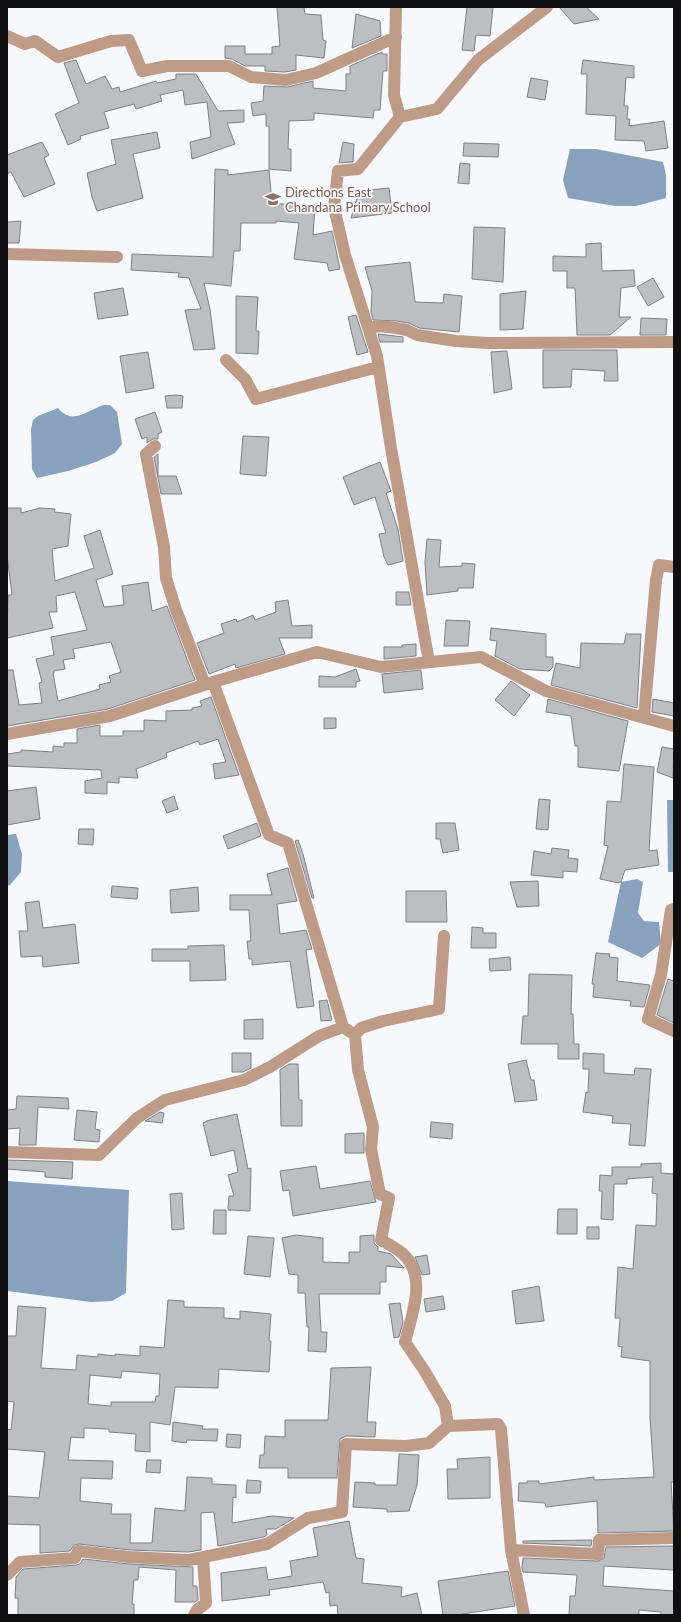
<svg xmlns="http://www.w3.org/2000/svg" width="681" height="1622" font-family="Lato,sans-serif">
<style>
.water{fill:#88a2be}
.building{fill:#bdbec2;stroke:#7f8083;fill-rule:evenodd}
.lines{fill:none;stroke-linecap:round;stroke-linejoin:round}
.minor{stroke:#be9b87;stroke-width:12}
.labels{text-anchor:middle;dominant-baseline:central;stroke-width:3.5;stroke-linejoin:round;paint-order:stroke}
.education-label{font-size:13px;fill:#785e54;stroke:#f7f8fc;text-anchor:start}
</style>
<rect width="100%" height="100%" fill="#f7f8fc"/>
<!-- water -->
<path class="water" d="M570,149h26l67,13 3,13v23l-30,8h-21l-47,-8 -5,-18z
M103,405h7l7,7 5,32 -7,9 -19,9 -28,9 -31,7 -5,-9 -1,-40 2,-9 5,-4 20,-8c14,17 27,4 45,-3z
M667,800h7v72h-6z
M16,834l6,20 -1,18 -11,13 -3,1v-51z
M637,879l6,3 -5,31 6,8 15,1 2,22 -19,14 -34,-16 13,-60z
M7,1181l122,9 -3,103 -14,8 -21,1 -84,-11z"/>
<!-- building -->
<path class="building" d="M277,7h27l1,7 16,1 2,25 3,1 -2,17 -28,-3v15l-11,2 -20,-1v-5h-20l-13,-7 -7,-1v-12h20v8h27v-7l8,-1z
M467,7h26l-3,29 -14,-1 -2,16 -12,-1z
M559,7h27l13,12 -25,5z
M356,14l24,7 1,15 -29,12z
M382,52v2h5v17h-4l-3,39h-6l-1,8 -59,-5v7l-25,1 -1,28h3v22l-22,-2v-43h-3v-12l-13,2 -2,-13 12,-2 1,-15 23,1 26,-6v7l33,3v-17h4v-8z
M76,60l10,24 19,-8 7,13 7,-2 1,5 36,-11 1,2 19,-4v-5h20l22,37 26,-1v12l-17,1 8,21 -43,15 -2,-17 21,-5 -4,-35 -22,3 -2,-15 -23,5 2,6 -26,8 -2,-5 -30,8 5,16 -29,8 1,3 -13,6 -13,-31 24,-11 -15,-40z
M583,60l51,6v12l-8,-1 -2,29h4l-1,13h3l-1,7 35,-5 4,27 -22,3 -2,-10 -29,-1 1,-24 -30,-2 1,-40h-6z
M531,78l17,3 -3,19 -18,-3z
M157,132l3,16 -27,6 10,44 -46,13 -5,-14 -5,-24 29,-9 -5,-24z
M42,142l7,13 -5,3 11,26 -31,13 -13,-25 -4,2v-19z
M343,142l11,2 -1,18 -14,1z
M464,143l35,1 -1,13 -35,-1z
M460,163l10,1 -1,20 -11,-1z
M215,169l13,1v5l41,-5 3,33 43,4 -2,28 19,-4 8,38 -11,2 -2,-8 -33,-4 5,-36 -23,-2v2h-35l-1,28h-6l-3,35 -27,-3 6,26 5,40 -21,1 -9,-40 16,-1 -12,-31 -11,-1 1,-4 -48,-3 1,-16 81,3z
M389,188l3,25 -41,5 8,-27z
M21,221l-2,22h-12v-21z
M474,227l31,1 -2,54 -31,-3z
M601,243l1,28 32,-1 1,16 -14,2 -2,29h12l-21,18h-33l-2,-47h-8v-17h-14v-15l33,1v-13z
M410,262l5,40 28,1 1,-9 18,2 -3,36 -40,-4 -10,-5 -12,-2 -24,-1 -2,-8 1,-21 -7,-24z
M653,278l11,19 -16,9 -11,-19z
M123,288l5,27 -30,4 -4,-26z
M526,291l-3,38 -23,1v-36z
M236,296l22,1 -2,34h3l-1,23 -22,-1z
M356,315l12,37 -11,3 -9,-38z
M641,318l26,1 -1,16h-26z
M378,334l25,3v5h-23z
M543,350h74l1,31h-14l1,-10 -33,-2 -1,18 -28,1z
M507,351l5,38 -18,4 -3,-41z
M148,352l6,36 -28,5 -6,-37z
M176,395l7,1 -1,12h-15l-2,-12z
M155,412l7,20 -4,2v5h-5l-6,4v-6l-5,2 -7,-20z
M243,436l26,1 -3,39 -26,-2z
M158,454v22h18l6,18h-21l-7,-37z
M380,462l11,29 -5,2 12,36 5,32 -15,4 -4,-8 -5,-23 7,-1 -11,-36 -21,8 -11,-28z
M7,508h14v5l19,-5 15,1 -1,3 17,2 -3,32 -16,3 3,32 39,-13 -10,-32 16,-6 13,44 -17,6 8,27 20,-2 -2,-19 26,-4 4,29 15,-5 28,74 -87,29 -101,17v-56h6l6,35 23,-2 -3,-20 3,-1 -6,-23 18,-4 -3,-18 36,-7 -12,-38 -19,4 1,16h-8l4,16 -46,10 1,-43h4l-5,-40zM111,642l10,30 -12,4 2,6 -12,3 1,4 -42,12 -5,-28h1v-2l11,-2 -2,-9 12,-2 -2,-9z
M427,539l14,1 -2,27 23,-1v-3l13,1 -2,24h-15v3l-31,4 -2,-33z
M396,592h13l2,13h-15z
M288,600l4,26 20,-1v13h-33l6,16 -49,14 -1,-4 -26,10 -12,-31 27,-10 -3,-9 15,-5 1,3 16,-7 2,5 21,-8 -1,-10z
M446,620l24,1 -2,25h-24z
M491,628l55,6v23h7v10l-4,4 -29,-2 -25,-13 2,-15 -7,-1z
M626,634h15l-4,74 -86,-23 5,-22 24,5 1,-25 43,1z
M416,644v12l-32,3v-12h18v-2z
M356,669l4,12 -4,1v5h-37v-11l16,1z
M421,670l2,19 -39,4 -2,-19z
M511,681l19,14 -16,21 -19,-16z
M211,697l28,78 -24,4 -2,-15 13,-2 -8,-23 -18,6 -2,-4 -32,12 1,4 -31,12 2,9 -19,-1v6l-12,-1v12l-22,-1v-12l17,-3 -1,-8 -94,-4v-12l14,-2v-2l32,2v-6l11,1v-4h13v-14l23,-4v11h23v-5h21v-11l22,1v-10l26,-1v-2l10,-2 -2,-5z
M548,699l80,22 -9,50 -41,-4v-21h-3l-4,-30 -25,-4z
M653,699l21,4v13l-22,-4z
M324,718h12v10l-12,1z
M662,747l12,2 -1,29 -16,-6z
M624,764l30,3 -5,84 8,-1 2,15 -34,5 -4,12h-2v1l-19,-4 8,-33 -4,-1 3,-44 14,1z
M36,787l4,32 -33,6v-34z
M174,796l4,13 -11,4 -5,-12z
M539,799l11,1 -2,30 -12,-1z
M257,823l4,13 -33,13 -5,-13z
M436,823h19l4,27 -16,3 -3,-14h-4z
M79,829h15l-1,16 -15,-1z
M298,840l5,14 11,44h-2l-17,-57z
M552,848l17,2 -1,8 10,1 -1,13 -14,-1v7l-32,-3 3,-24 17,3z
M288,868l9,33 -20,3 3,30 26,-4 6,19 -6,1 8,56 -17,2 -7,-47 -38,4v-6h-3l-2,-18h4l-2,-31h-19v-15h42l-5,-21z
M538,881l1,25 -22,1 -7,-25z
M112,886l26,2 -1,11 -26,-2z
M198,887l1,24 -28,2 -1,-23z
M406,891h40l1,31h-41z
M39,901l4,27 32,-4 4,39 -36,4 -1,-11 -21,1 -2,-26h9l-3,-28z
M472,927l11,1v5h13v15h-25z
M224,945l2,35 -36,1v-20h-38v-12h36v-3z
M596,953l14,1 -1,3 9,1 -1,23 33,4 -6,22 -14,-1 1,-5 -38,-4 1,-13h-2z
M510,957l1,13 -21,1 -1,-12z
M529,974l43,1 -1,39h2l1,30h5v15h-21v-15h-37l2,-28h5z
M668,979l6,2v42l-17,-8z
M327,1000l5,20 -11,1 -2,-20z
M263,1019v20h-19v-19z
M232,1053h19v15l-8,4h-11z
M583,1053l21,1v19l30,2 1,-7 16,1 -6,77 -16,-1 2,-21 -19,-1 1,-7 -30,-4 3,-20 2,1 1,-24h-6z
M526,1060l5,20h3l3,20 -22,2 -7,-38z
M289,1064h9l1,36h3v26h-21l-1,-56z
M17,1096l51,2 1,11 -31,-2 -2,38h-17l1,-17 -13,1v-19l9,-1z
M77,1110l20,2 -2,17 5,1 -1,12 -25,-2z
M160,1112l4,1 -2,10 -17,-2z
M237,1114l11,55 3,-1 -1,43 -22,-1 1,-14h5l-6,-21 10,-3 -4,-22 -23,6 -8,-33 3,-1v-1z
M431,1122l22,2 -1,15 -22,-2z
M364,1133v20h-19v-19z
M7,1160l66,2 -1,17 -27,-2v-5l-38,-3z
M661,1163v10l13,1v308h-3l3,49 -76,2 -1,-32 -51,6 -1,-4 -27,-2 1,-18h8v-2h12v3l55,-7v3l60,-3 -4,-59v-57l-29,-4 1,-10 -4,-1 2,-28h-5l3,-51 15,2 3,-44 20,1 1,-32 -5,-1 1,-16 -26,2v5h-13l-1,36 -12,-1 1,-28h-3l1,-16 12,1v-9h29v-3z
M316,1166l4,23 50,-8 6,21 -83,14 -4,-26 -6,1 -3,-20z
M182,1193l2,36 -12,1 -2,-36z
M558,1209h19v25h-20z
M214,1210h12v24h-13z
M587,1227h12v12h-12z
M296,1235l27,3v24l26,1v-11h11v-16l14,-1v8l4,4v4l13,3 13,14 -18,-2v16h-6v12h-61l2,38h6l-1,20 -18,-1 1,-24h-2l-2,-34h-7v-18l-9,-1 -7,-36z
M248,1236l26,2 -4,39 -26,-3z
M427,1255l3,19 -8,1 -7,-18z
M539,1286l5,35 -28,3 -4,-33z
M443,1296l2,13 -19,3 -2,-13z
M168,1300l16,1v6l40,1v10l16,1v-8l31,3 -2,27h2l-2,31 -50,-3 -1,19 -43,-1 -5,38 -20,-3v30l-15,-1 1,-17 -27,-2v-3l-25,-1v10l-13,-1 -3,23 45,1 -1,18 -31,-1 -1,23 32,3 -1,10h20l-1,29h22l3,-35 30,3 2,-34 25,1v6l24,1v13l-3,-1 -1,26 40,-7 22,2 -18,11h-10l1,6 -3,2 -46,9 -4,-34 -13,1v37l-13,2 -58,-2 -51,-6 -5,1 -4,6 -30,2v-28l-33,-1v-28l32,2 6,-46 -38,-3v-20l4,1 3,-28 -7,-1v-65h9l2,-30 28,2 -5,60 35,2 1,-15 21,2v-3l17,2v-2l25,2v-10l24,2zM122,1371l38,3 -1,22h-3l-1,6h-44v4l-23,-2 2,-29 31,3z
M400,1303l3,19 -4,15 -5,1 -5,-34z
M371,1367l-4,55h9l-1,15 -29,-1 -6,3 -3,39h-49v-10h-29l1,-13h4l1,-19 20,1v-17h43l3,-52z
M173,1422l30,4 -1,3h16l-1,12 -30,-1 -1,3 -14,-2z
M227,1434l14,1 -1,13 -14,-1z
M399,1454l20,1 -2,30 -8,26 -22,1v-3l-34,-2 2,-25 20,1v2h22z
M490,1457v41l-42,1 -1,-30h11l-1,-10z
M147,1460h14l-1,13 -14,-1z
M247,1480l14,1 -1,12h-14z
M349,1521l7,37 8,1 -2,24 40,4 -1,10 16,-4 5,22h-84l-1,-10 -7,1 -1,-14 -3,1 -3,-11 -54,8 1,5 -48,6 -1,-28 45,-6 2,13 24,-4 -2,-15 28,-5 -5,-28z
M592,1540l-1,6 -68,-3v-2z
M674,1546v24l-70,-4 -1,20 71,5v24h-13v-3l-22,-2v5h-70l1,-19h5l2,-21 -54,-3 -1,-4 1,-10 75,3 6,-3 2,-11z
M83,1559l46,5 64,3v19h4l1,14 -3,2h-20l1,-32 -37,-3 -1,13h-4l-2,24h2v11h-116v-17h-3l1,-21 7,-8 53,-4 4,-1z
M508,1571l7,35 -59,9h-13l-5,-34z"/>
<g class="lines">
<!-- minor -->
<path class="minor" d="M396,7l-2,88 6,22
M7,36l18,8 10,-3 23,16 53,-16 18,-1 13,31 25,-5h62l22,11 35,3 30,-7 80,-36
M7,254l110,3
M368,328l12,-2 16,2 11,2 10,5 39,6 32,2 186,-1
M226,360l19,19 11,20 122,-32
M155,446l-9,8 18,93 2,31 10,32 29,75
M429,662l-38,-214 -14,-92 -32,-101 -11,-48 4,-36 20,-2 42,-52 37,-8 41,-49 69,-53
M213,682l56,153 19,8 55,184 12,8 3,35 15,57 -2,22 9,45 9,4 -8,42c7,4 15,8 21,13 26,23 10,61 3,89l19,28 21,36 3,20
M644,717l12,-137 3,-15 15,2
M7,734l103,-18 103,-34 104,-30 64,15 100,-10 65,34 128,35
M674,909l-3,1 -10,65 -13,44 26,12
M355,1035l6,-7 22,-7 56,-12 5,-73
M7,1152l92,3 38,-37 28,-18 79,-20 26,-13 49,-31 24,-9
M511,1550l87,4 1,-14 75,-2
M7,1575l13,-13 55,-4 3,-7 51,6 60,3 78,-16 41,-26 34,-6 4,-68 60,2 23,-3 19,-17 50,-2 3,5 10,121 13,65
M194,1615l3,-5 9,-7 -3,-46"/>
</g>
<!-- icons -->
<defs>
<symbol id="school-bare" viewBox="-9 -9 18 18"><path d="M0-5L7-2L0 1L-7-2ZM-4 1L0 2.5L4 1V4Q0 6-4 4Z" fill="#8d6e63" stroke="#f7f8fc" stroke-width="2.5" paint-order="stroke"/></symbol>
</defs>
<g fill-rule="evenodd">
<use href="#school-bare" x="262" y="188" width="22" height="22"/>
</g>
<g class="labels">
<!-- education labels -->
<g class="education-label">
<text x="285" y="192">Directions East<tspan x="285" dy="15">Chandana Primary School</tspan></text>
</g>
</g>
<!-- border -->
<rect width="681" height="1622" fill="none" stroke="#0f0f11" stroke-width="16"/>
</svg>
